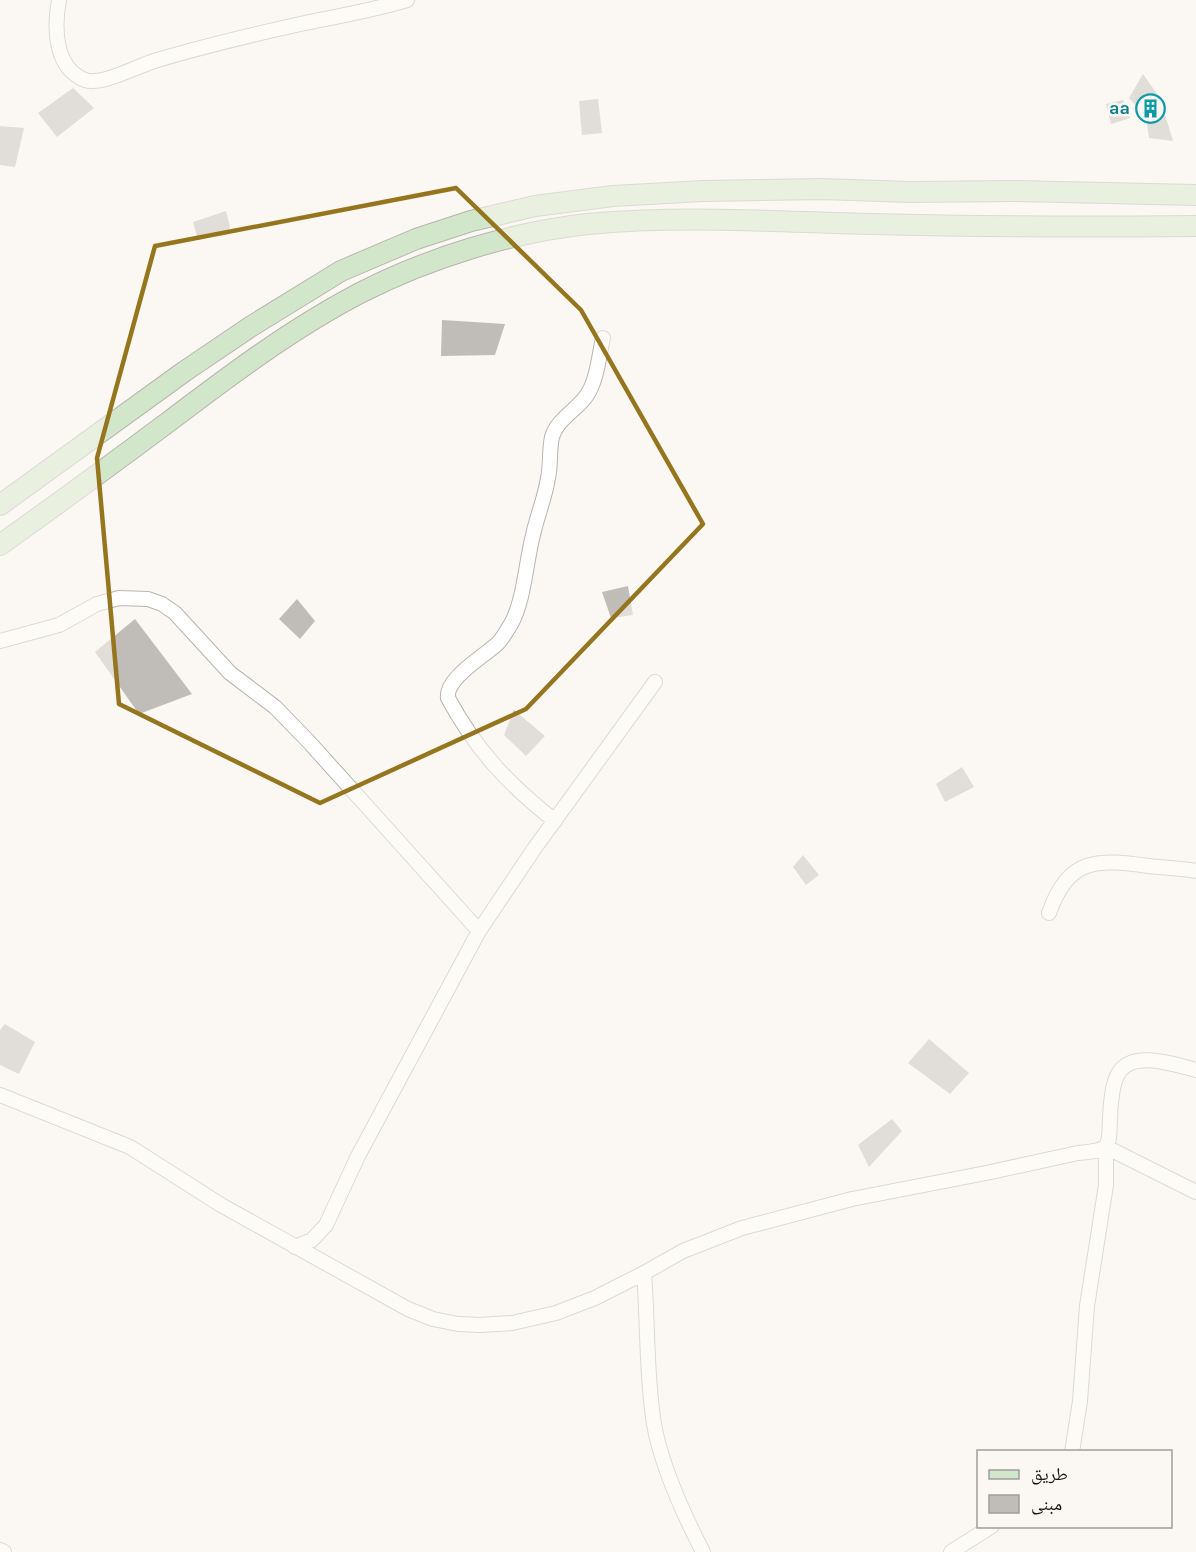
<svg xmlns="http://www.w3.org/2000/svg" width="1196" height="1552" font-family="Karla,'Noto Naskh Arabic',sans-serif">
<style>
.building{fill:#c0bdb9}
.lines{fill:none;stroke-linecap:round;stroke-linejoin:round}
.street-casing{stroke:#b8b4b0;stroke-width:16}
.secondary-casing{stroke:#b8b4b0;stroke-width:22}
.street{stroke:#fff;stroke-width:14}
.secondary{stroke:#d2e6ca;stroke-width:20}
.marked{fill:none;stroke:#95761e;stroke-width:4.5;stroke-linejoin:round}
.labels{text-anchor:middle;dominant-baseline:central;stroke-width:5;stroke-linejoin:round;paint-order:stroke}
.culture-label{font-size:18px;font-weight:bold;fill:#0d838f;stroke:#fbf7f3;text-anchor:end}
</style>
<rect width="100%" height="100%" fill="#fbf7f3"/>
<!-- building -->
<path class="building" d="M1143,74l17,24 13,43 -24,-3 -3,-21 -17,-19z
M73,88l21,20 -37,29 -19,-24z
M598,99l4,34 -20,2 -3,-34z
M1123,100l7,18 -19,6 -5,-20z
M0,126l24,2 -9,39 -15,-2z
M226,211l4,16 -2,4 -30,9 -5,-18z
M442,320l63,4 -10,31 -54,1z
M628,586l5,29 -22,3 -9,-26z
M297,599l18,22 -15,18 -21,-20z
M135,619l57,75 -53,20 -44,-62z
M514,710l31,26 -19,20 -22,-21z
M962,767l12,20 -29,15 -9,-18z
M803,855l16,20 -13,10 -13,-18z
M5,1024l30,18 -16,32 -19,-9v-35z
M929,1039l40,34 -19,21 -42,-31z
M892,1119l10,12 -33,36 -11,-22z"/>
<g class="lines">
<defs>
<path id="street" d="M59,0c-5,27 -5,68 26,80 16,6 53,-14 69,-19 50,-15 101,-27 151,-38 34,-7 69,-13 102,-23
M0,641l59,-16 38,-21 22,-6 29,1 14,5 13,9 55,60 45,34 34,35 170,189
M555,821c-46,-36 -79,-71 -107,-123 -3,-20 37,-42 50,-55 5,-5 9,-13 13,-19 13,-23 15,-62 22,-89 4,-19 12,-37 15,-57 3,-13 1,-28 4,-41 5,-18 25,-27 35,-42 10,-15 12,-39 16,-57
M1049,913c20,-56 48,-54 100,-47 16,2 32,2 47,5
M0,1095l130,52 91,58 187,104 25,10 25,5 22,1 32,-2 44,-10 39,-15 49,-25 39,-22 59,-23 110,-29 134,-26 92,-20c7,-1 21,-1 27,-6 6,-6 4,-19 5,-27 0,-11 2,-36 8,-46 14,-25 57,-9 78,-4
M1106,1147l90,45
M295,1247l17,-7 14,-15 32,-69 121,-225 55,-82 121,-167
M644,1273c4,50 2,102 10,151 7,41 30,91 49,128
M1072,1452l8,-51 7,-95 19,-121v-38
M0,1550l4,2
M951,1552l41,-26"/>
<path id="secondary" d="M0,505l185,-134 65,-44 91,-56 75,-32 55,-18 64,-15 78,-10 90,-5 118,-2 89,3 105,-1 181,4
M0,545c56,-40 112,-81 167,-122 62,-47 124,-94 193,-130 68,-35 152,-61 228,-69 95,-9 190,-2 285,0 107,3 215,3 323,2"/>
</defs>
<!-- street casing -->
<use href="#street" class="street-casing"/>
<!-- secondary casing -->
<use href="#secondary" class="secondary-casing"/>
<!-- street -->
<use href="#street" class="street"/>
<!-- secondary -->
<use href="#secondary" class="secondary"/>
</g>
<!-- marked area -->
<path d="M0 0H1196V1552H0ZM456,188l125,122 122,214 -177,185 -206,94 -201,-99 -22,-246 58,-212z" fill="#fbf7f3" fill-opacity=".55" fill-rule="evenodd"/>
<path class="marked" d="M456,188l125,122 122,214 -177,185 -206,94 -201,-99 -22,-246 58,-212z"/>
<!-- icons -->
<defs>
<symbol id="building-ring" viewBox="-11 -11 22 22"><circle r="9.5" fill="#fbf7f3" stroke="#0f9aa8" stroke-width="1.5"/><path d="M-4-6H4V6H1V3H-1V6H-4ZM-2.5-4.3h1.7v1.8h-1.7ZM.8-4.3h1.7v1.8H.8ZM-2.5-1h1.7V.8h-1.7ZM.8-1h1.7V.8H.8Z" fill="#0f9aa8"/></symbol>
</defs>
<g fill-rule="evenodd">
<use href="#building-ring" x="1134" y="92" width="33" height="33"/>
</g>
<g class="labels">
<!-- culture labels -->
<g class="culture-label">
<text x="1130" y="108">aa</text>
</g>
</g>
<!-- legend -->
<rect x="977" y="1450" width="195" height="78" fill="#fbf7f3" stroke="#a09d9a" stroke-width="1.5"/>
<rect x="989" y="1470" width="30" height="9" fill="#d2e6ca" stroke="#a09d9a" stroke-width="1.5"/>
<text x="1031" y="1480" font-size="18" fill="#171614">طريق</text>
<rect x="989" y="1495" width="30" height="18" fill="#c0bdb9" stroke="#a09d9a" stroke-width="1.5"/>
<text x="1031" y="1510" font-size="18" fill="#171614">مبنى</text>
</svg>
